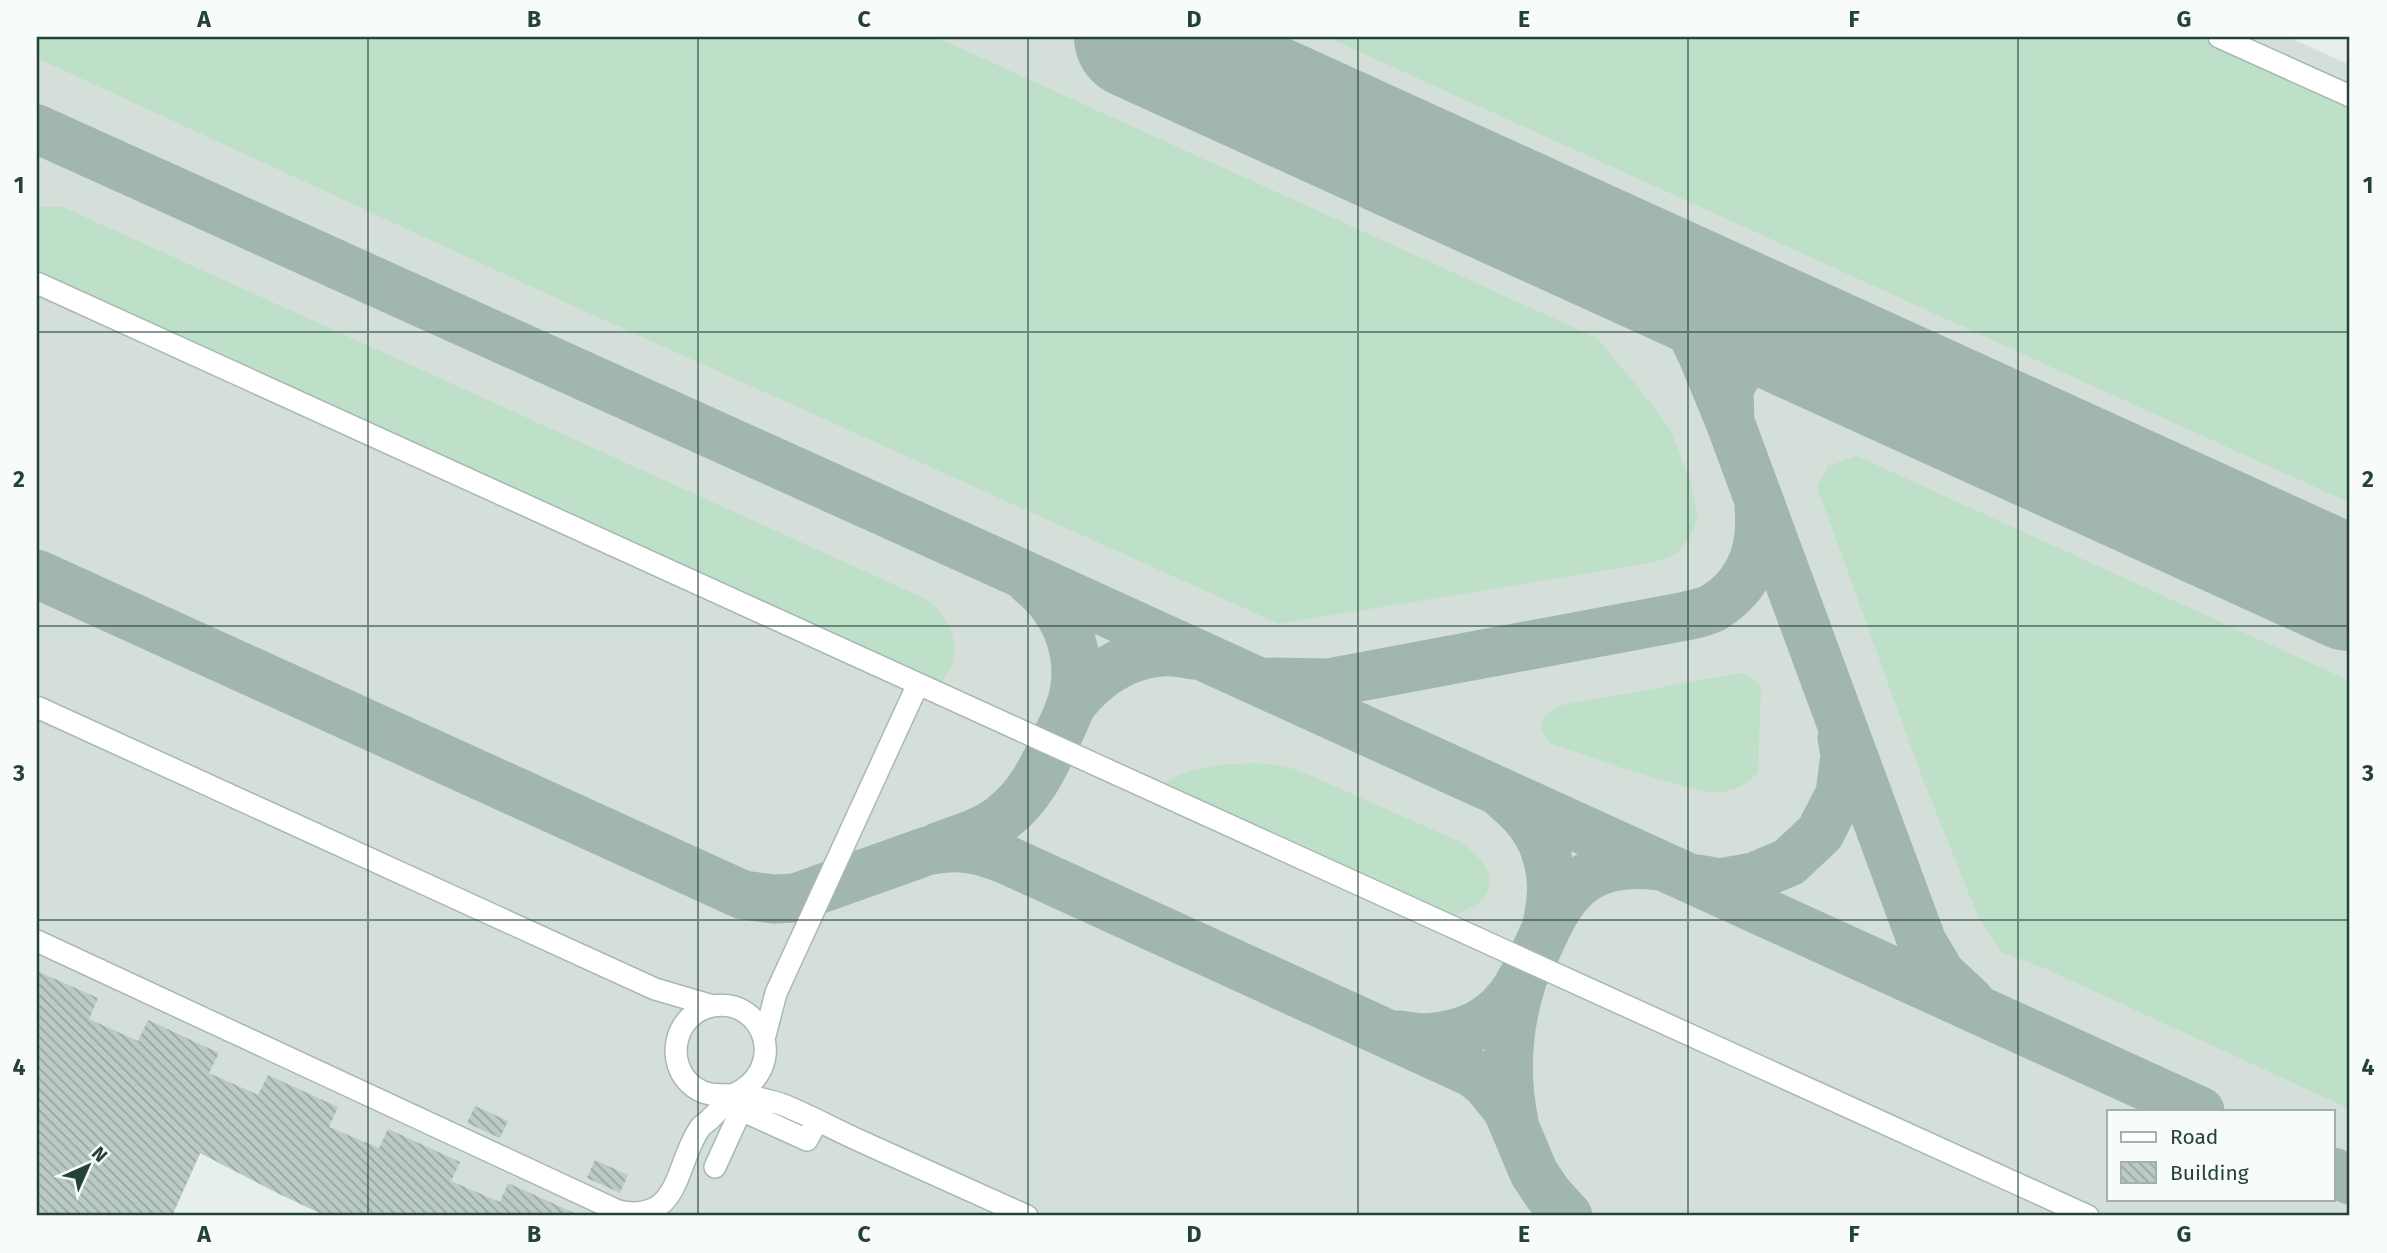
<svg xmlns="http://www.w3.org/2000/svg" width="2387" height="1253" font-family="'Fira Sans',sans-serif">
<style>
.built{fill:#d4dfda;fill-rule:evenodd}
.grass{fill:#bfe0c8}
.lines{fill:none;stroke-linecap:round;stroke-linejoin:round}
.taxiway{stroke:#a2b6b0;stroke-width:49}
.runway{stroke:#a2b6b0;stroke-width:124}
.building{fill:url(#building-back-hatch)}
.minor-casing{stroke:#a8b8b2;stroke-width:24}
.minor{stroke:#fff;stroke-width:21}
.grid{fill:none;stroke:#24423a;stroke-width:2;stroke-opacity:0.55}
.neatline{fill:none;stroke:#24423a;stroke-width:2.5}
.grid-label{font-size:23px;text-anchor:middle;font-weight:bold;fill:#24423a}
</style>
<defs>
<pattern id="building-back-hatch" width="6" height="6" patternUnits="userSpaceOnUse" patternTransform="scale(1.75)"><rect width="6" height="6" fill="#bbcac4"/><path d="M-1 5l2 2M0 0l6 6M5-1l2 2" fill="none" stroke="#98a6a0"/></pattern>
</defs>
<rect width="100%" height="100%" fill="#e6efeb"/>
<!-- built -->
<path class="built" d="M37,37h2251l62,28v1151h-2024l-107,-53 -10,-28 -37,81h-135zM2109,1111h224v88h-224z"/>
<!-- grass -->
<path class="grass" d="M37,37h899l661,301 45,54 28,37 20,51 8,36 -6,18 -15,20 -22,8 -376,62 -697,-314 -545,-252z
M1327,37h869l154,70v396z
M37,207h26l865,393c17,14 30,35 26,59 -2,8 -8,17 -13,25l-904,-412z
M1857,456l493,225v428l-306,-141 -43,-16 -23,-36 -55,-136 -106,-293 11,-21z
M1741,673l13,6 7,9 -3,85c-11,10 -22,18 -38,19 -16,2 -32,-5 -47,-9 -42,-11 -83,-26 -124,-40l-9,-15c3,-13 9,-18 22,-23z
M1256,763l24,2 20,6 158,70c21,13 46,38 22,61 -7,5 -17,9 -24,14l-291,-133c28,-18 59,-19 91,-20z"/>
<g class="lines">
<!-- taxiway -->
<path class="taxiway" d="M37,129l981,443 1182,539
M1612,253l33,24 23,22 20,26 14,29 28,68 192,520 19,32 29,27
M1730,422l-1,-33 13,-24 22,-15 27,-5 35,6
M37,574l706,321 31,4 21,-1 132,-47c30,-7 53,-2 80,9l466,213 13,10 21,26 27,64 14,21 20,22
M1271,682l57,1 358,-67c9,-2 19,-4 27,-8 38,-23 50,-59 46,-100
M1070,707c28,-38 74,-65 123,-52
M1506,798c41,32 53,77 41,126
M938,847c21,-8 46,-15 64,-29 27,-21 40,-47 54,-78 5,-12 11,-23 15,-35 14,-47 -3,-94 -41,-124
M1697,879l23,4 34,-6 35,-15 31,-29 20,-39 5,-39 -3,-17
M1400,1035c22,5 42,3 63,-4 99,-31 56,-184 196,-165
M1514,1122c-10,-49 -7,-94 8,-141
M2333,1172l17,8"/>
<!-- runway -->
<path class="runway" d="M1136,37l1214,552"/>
</g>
<!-- building -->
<path class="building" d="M37,971l61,27 -9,21 49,22 10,-21 71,33 -10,20 49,22 10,-20 70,32 -9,20 50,21 9,-19 72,33 -9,19 49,21 8,-19 73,33h-255l-49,-23 -77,-40 -28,63h-135z
M475,1106l33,15 -8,17 -33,-15z
M595,1160l33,15 -8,18 -33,-15z"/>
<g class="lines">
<defs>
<path id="minor" d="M2219,37l131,59
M37,283l2051,933
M37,707l618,282 58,17
M37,941l581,270c63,14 57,-48 82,-83 3,-4 9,-7 12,-11 7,-6 12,-14 17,-21
M764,1039l12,-46 142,-309
M733,1095c57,-26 31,-98 -20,-89 -39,7 -50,58 -19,81 14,10 25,7 40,8 13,0 40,6 52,11 24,10 48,23 72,34 56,25 113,51 169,76
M715,1167l26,-57 66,30 10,-19"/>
</defs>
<!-- minor casing -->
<use href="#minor" class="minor-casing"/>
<!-- minor -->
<use href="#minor" class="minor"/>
</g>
<!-- grid -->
<path class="grid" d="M368,37v1179M698,37v1179M1028,37v1179M1358,37v1179M1688,37v1179M2018,37v1179M37,332h2313M37,626h2313M37,920h2313"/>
<!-- border -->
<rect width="2387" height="1253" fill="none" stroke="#f7fbf9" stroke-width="77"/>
<!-- legend -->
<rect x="2107" y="1110" width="228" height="91" fill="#f7fbf9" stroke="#a3b1ad" stroke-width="2"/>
<rect x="2121" y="1132" width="35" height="10" fill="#ffffff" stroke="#a3b1ad" stroke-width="2"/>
<text x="2170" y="1144" font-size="21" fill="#24423a">Road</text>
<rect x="2121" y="1162" width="35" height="21" fill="url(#building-back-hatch)" stroke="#a3b1ad" stroke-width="2"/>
<text x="2170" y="1180" font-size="21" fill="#24423a">Building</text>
<!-- north arrow -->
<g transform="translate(88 1166) rotate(45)" stroke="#f7fbf9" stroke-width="5" paint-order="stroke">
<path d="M0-5L12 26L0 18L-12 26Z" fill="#24423a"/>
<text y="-10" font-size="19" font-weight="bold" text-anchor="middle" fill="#24423a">N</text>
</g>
<rect x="38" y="38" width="2310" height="1176" class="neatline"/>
<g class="grid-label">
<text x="204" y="27">A</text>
<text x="534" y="27">B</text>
<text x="864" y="27">C</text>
<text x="1194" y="27">D</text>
<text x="1524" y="27">E</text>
<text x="1854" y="27">F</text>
<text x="2184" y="27">G</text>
<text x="19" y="193">1</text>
<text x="2368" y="193">1</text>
<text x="19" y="487">2</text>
<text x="2368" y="487">2</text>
<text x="19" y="781">3</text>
<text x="2368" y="781">3</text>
<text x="19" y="1075">4</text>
<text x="2368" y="1075">4</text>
<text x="204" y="1242">A</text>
<text x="534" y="1242">B</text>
<text x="864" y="1242">C</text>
<text x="1194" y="1242">D</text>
<text x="1524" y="1242">E</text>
<text x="1854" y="1242">F</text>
<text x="2184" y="1242">G</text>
</g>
</svg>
